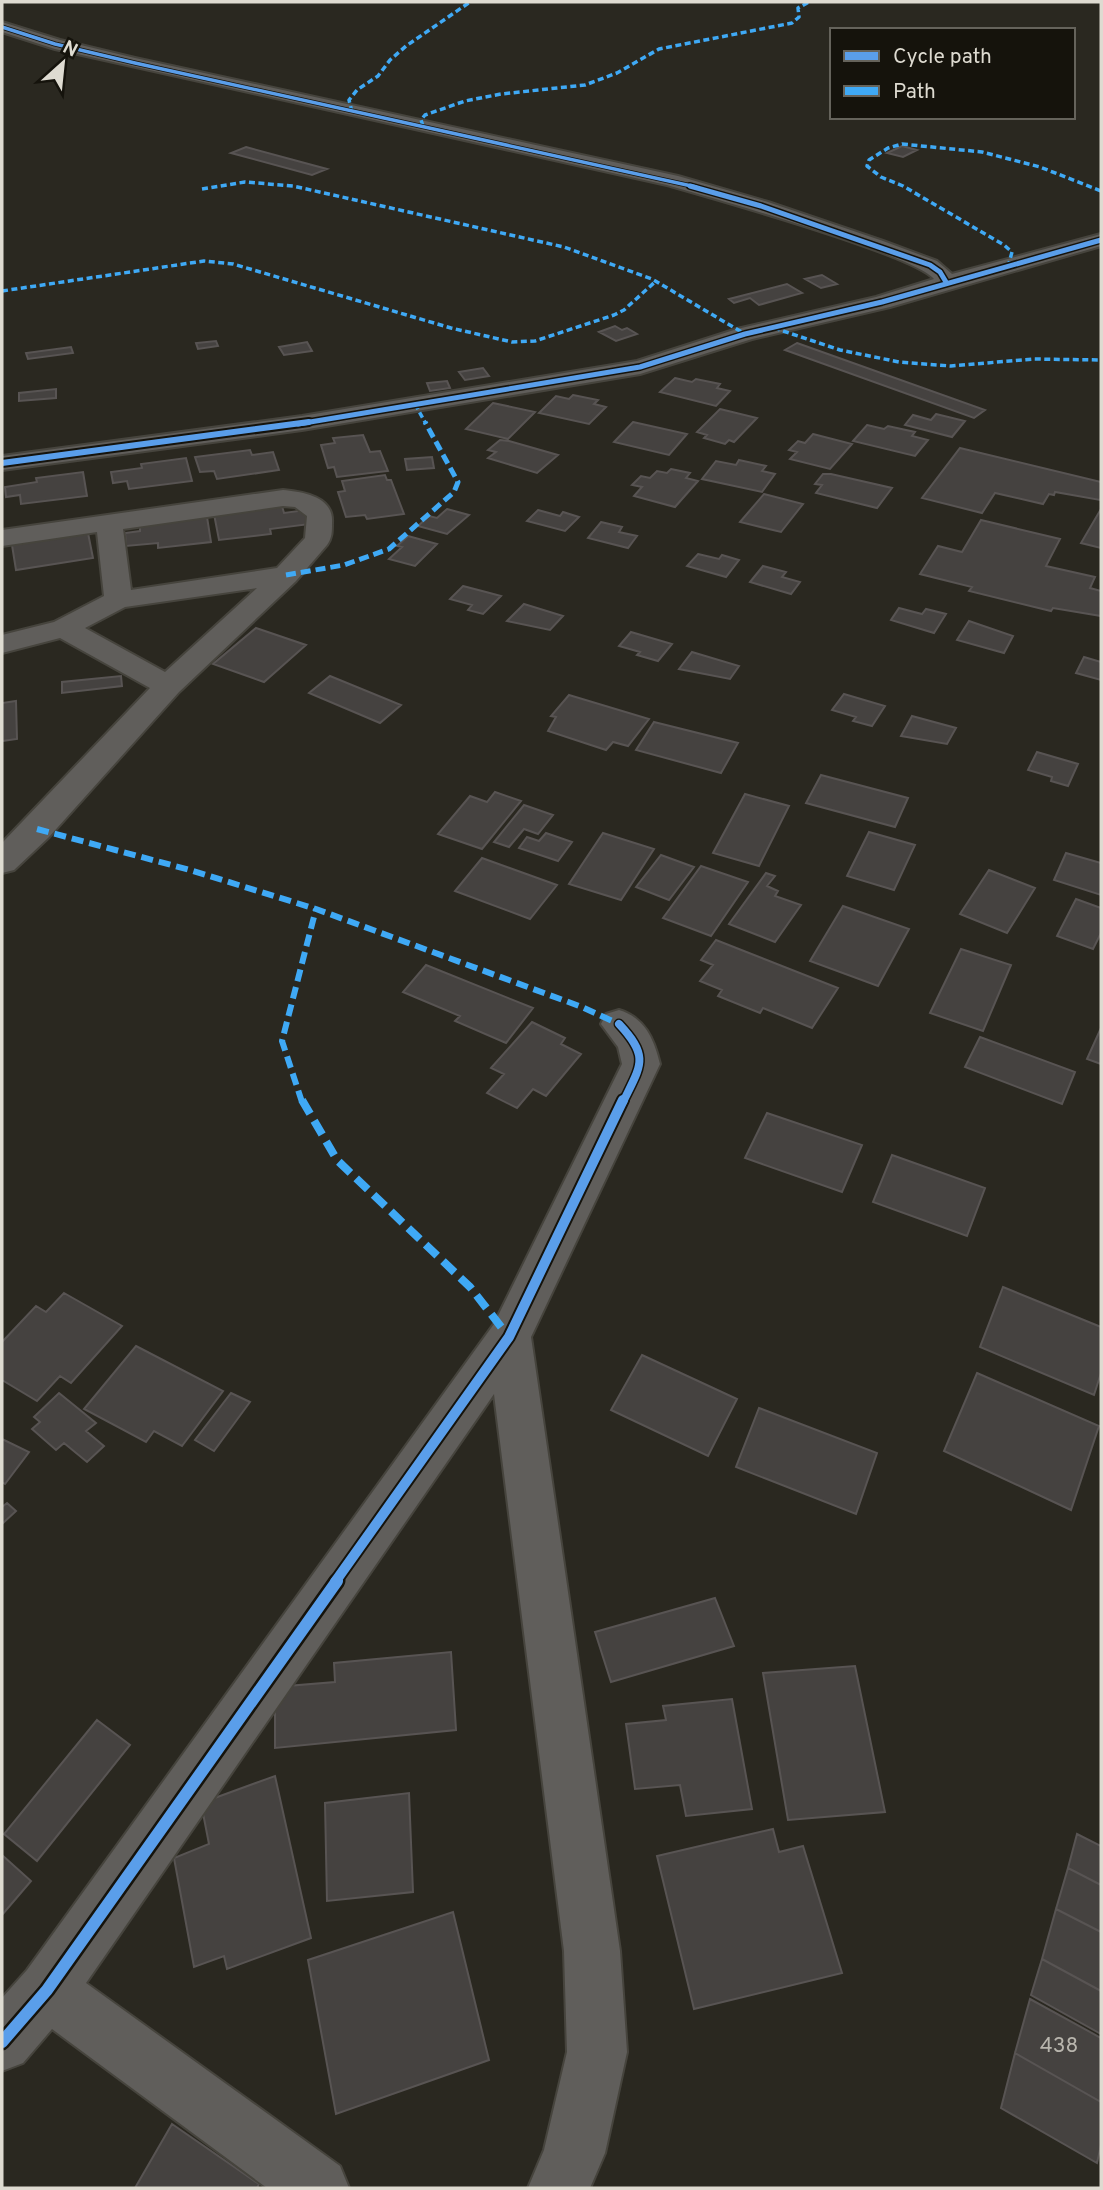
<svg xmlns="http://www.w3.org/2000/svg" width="1103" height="2190" font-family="Overpass,sans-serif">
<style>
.building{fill:#454240;stroke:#585453;stroke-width:2}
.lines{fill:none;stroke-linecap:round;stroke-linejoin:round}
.street-casing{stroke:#46443d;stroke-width:4}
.street{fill:#605e5b;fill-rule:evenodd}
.quiet-far3{stroke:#3fa9f5;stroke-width:3.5;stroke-dasharray:6 3.5;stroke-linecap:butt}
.quiet-far2{stroke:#3fa9f5;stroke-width:5;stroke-dasharray:10 5;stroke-linecap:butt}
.quiet-far1{stroke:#3fa9f5;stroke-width:6;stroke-dasharray:12 6;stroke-linecap:butt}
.quiet{stroke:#3fa9f5;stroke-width:8;stroke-dasharray:16 8;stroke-linecap:butt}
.cycleway-far5-casing{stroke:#15130c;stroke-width:5}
.cycleway-far4-casing{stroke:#15130c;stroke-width:8}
.cycleway-far3-casing{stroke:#15130c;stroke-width:10}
.cycleway-far2-casing{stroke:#15130c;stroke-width:11}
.cycleway-far1-casing{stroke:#15130c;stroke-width:14}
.cycleway-casing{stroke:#15130c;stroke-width:17}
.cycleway-far5{stroke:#5a9eea;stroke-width:3.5}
.cycleway-far4{stroke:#5a9eea;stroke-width:5}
.cycleway-far3{stroke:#5a9eea;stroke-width:6}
.cycleway-far2{stroke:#5a9eea;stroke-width:8}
.cycleway-far1{stroke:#5a9eea;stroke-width:10}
.cycleway{stroke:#5a9eea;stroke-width:12}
.labels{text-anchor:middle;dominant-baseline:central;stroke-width:5;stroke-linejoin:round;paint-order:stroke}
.near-number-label{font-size:21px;fill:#b8b5ad}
</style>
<rect width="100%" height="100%" fill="#2a2820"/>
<!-- building -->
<path class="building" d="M902,146l15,4 -14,7 -16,-4z
M246,147l81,22 -15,6 -81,-22z
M822,275l15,9 -16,4 -16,-9z
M787,284l15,9 -43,12 -9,-7 -16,5 -5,-4z
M615,326l7,4 5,-2 10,6 -21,7 -17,-9z
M216,341l2,5 -20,3 -2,-6z
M307,342l5,9 -28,4 -5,-8z
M797,343l188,67 -11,8 -189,-68z
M71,347l2,6 -45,6 -2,-6z
M483,368l6,8 -24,4 -6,-8z
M675,378l17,4 4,-3 24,5 -3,4 13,3 -14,15 -56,-14z
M447,381l3,7 -20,3 -3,-8z
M56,389v9l-37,3v-8z
M573,395l25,5 -4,4 12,3 -17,17 -50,-11 17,-17 13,3z
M493,403l42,9 -27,27 -42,-10z
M720,409l37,9 -23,24 -5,-2 -4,4 -21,-6 3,-3 -10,-3z
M936,414l29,7 -13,16 -47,-12 8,-10 18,5z
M633,422l54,12 -18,21 -55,-13z
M867,425l17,4 4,-3 27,6 -3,4 16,4 -13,16 -62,-15z
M813,434l39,10 -22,25 -40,-10 7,-7 -8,-2 9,-9 7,2z
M363,435l7,17 10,-1 8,20 -51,6 -3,-10 -6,1 -7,-23 14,-2 -2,-5z
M500,440l9,1 49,14 -21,18 -49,-15 8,-6 -8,-2z
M960,448l141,34v16l-1,2 -45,-8 -1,3 -5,-1 -6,10 -48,-11 -13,20 -60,-15z
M250,450l2,5 21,-3 6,18 -62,9 -3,-8 -14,1 -5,-15z
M432,457l2,11 -27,2 -2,-11z
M186,458l6,23 -63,8 -2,-8 -14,2 -2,-11 31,-4 -1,-4z
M739,460l27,6 -4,5 13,3 -13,18 -60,-13 14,-18 20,4z
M671,469l19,4 -4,5 12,3 -23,26 -41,-11 8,-9 -10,-2 9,-9 9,2 7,-7 10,2z
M83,472l4,24 -66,8 -1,-9 -14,2 -1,-10 32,-5 -1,-4z
M823,474h8l61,14 -15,20 -61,-15 6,-8 -7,-1z
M385,475l2,5h4l13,34 -37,5 -2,-4 -19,2 -8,-25 7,-1 -3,-10z
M764,494l39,10 -22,28 -41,-10z
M282,506l2,7 22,-3 4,14 -40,5 1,5 -52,6 -5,-26z
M447,509l22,6 -22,19 -29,-8 11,-10 8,2z
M1101,509v39l-20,-5z
M538,510l22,6 3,-4 16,5 -14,14 -38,-10z
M207,517l4,25 -53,6v-5l-32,3 -1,-13 15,-2v-7z
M981,520l79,19 -14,27 49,11 -5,11 11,3v25l-48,-8 -2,3 -82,-20 3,-4 -52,-13 18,-28 24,6z
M601,522l21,5 -3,5 18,4 -9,12 -40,-10z
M88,533l5,25 -77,12 -4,-25z
M408,536l29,8 -22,22 -26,-7 13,-12 -5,-1z
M698,554l21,5 3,-4 17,5 -13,17 -39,-11z
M763,566l23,6 -4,5 18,5 -9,12 -41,-12z
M463,586l23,6 15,4 -18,18 -15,-4 4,-5 -22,-6z
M524,604l39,12 -13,14 -43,-9z
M899,608l23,6 4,-5 20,5 -12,19 -43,-13z
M969,621l44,15 -9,17 -47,-13z
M256,628l50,17 -42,37 -51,-18z
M631,632l41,12 -14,17 -21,-6 3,-3 -21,-6z
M692,652l47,14 -9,13 -51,-10z
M1084,657l17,5v18l-25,-7z
M121,676l1,10 -60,7v-11z
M330,676l71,29 -21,18 -71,-30z
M844,694l41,12 -13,20 -19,-5 3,-4 -24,-7z
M569,695l80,24 -21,27 -15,-4 -7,8 -58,-19 8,-14 -5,-1z
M16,701l1,38 -15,2v-38z
M912,716l44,12 -9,16 -46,-8z
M654,722l84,21 -17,30 -85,-23z
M1037,752l41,12 -10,22 -17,-5 1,-4 -24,-7z
M821,775l87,23 -13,29 -89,-24z
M495,792l26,9 -39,48 -44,-15 32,-38 17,6z
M745,794l44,12 -30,60 -46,-13z
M524,805l29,10 -15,19 -14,-5 -15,18 -15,-5z
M869,832l46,13 -21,45 -47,-14z
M546,833l26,9 -14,19 -39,-13 8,-11 12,4z
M603,833l51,16 -33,51 -52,-16z
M1066,853l35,10v32l-47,-15z
M661,855l33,12 -25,33 -33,-13z
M482,858l75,27 -27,34 -75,-28z
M701,866l47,16 -37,54 -48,-18z
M989,870l46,18 -28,45 -47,-19z
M766,873l9,3 -8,10 11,5 -3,5 26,9 -26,37 -46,-18z
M1076,899l25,9v25l-8,16 -36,-13z
M843,906l66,23 -31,57 -68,-25z
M716,940l122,48 -26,40 -49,-20 -3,5 -42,-17 4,-6 -22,-9 13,-16 -12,-5z
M961,949l50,16 -28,66 -53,-18z
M426,965l107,43 -27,35 -51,-22 5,-5 -57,-24z
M532,1022l33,16 -4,6 20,10 -35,42 -13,-7 -16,19 -30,-15 17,-19 -13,-6z
M1101,1028v36l-14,-5z
M980,1037l95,35 -13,32 -97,-37z
M767,1113l95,32 -20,47 -97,-34z
M892,1155l93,33 -18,48 -94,-34z
M1003,1287l98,40v46l-7,22 -114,-48z
M64,1293l58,33 -51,57 -11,-7 -23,25 -35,-21v-38l34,-36 10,6z
M136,1346l87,45 -41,55 -28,-15 -8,11 -62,-33z
M642,1355l95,44 -29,57 -97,-46z
M977,1373l122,53 -28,84 -127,-59z
M59,1393l37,30 -10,8 18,15 -17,16 -23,-19 -8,7 -24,-21 8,-7 -6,-5z
M231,1393l19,9 -36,49 -19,-11z
M759,1408l118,45 -21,61 -120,-47z
M2,1439l27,13 -24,32 -3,-2z
M7,1503l9,8 -14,13v-17z
M715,1598l19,48 -123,36 -16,-50z
M451,1652l5,78 -181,18v-61l60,-5 -1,-19z
M855,1666l30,146 -97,8 -25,-147z
M732,1699l20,110 -66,7 -6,-31 -45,4 -9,-65 40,-4 -3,-14z
M97,1720l33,25 -93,116 -33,-27z
M275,1776l36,162 -84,31 -3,-13 -30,11 -20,-109 35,-14 -8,-41z
M409,1793l4,99 -86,9 -2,-98z
M773,1829l6,23 24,-6 39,127 -148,36 -37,-153z
M1077,1834l24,12v39l-33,-17z
M2,1855l29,26 -29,34z
M1068,1868l33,17v47l-45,-23z
M1056,1909l45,23v59l-59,-32z
M453,1912l36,148 -153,54 -28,-154z
M1042,1959l59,32v43l-70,-39z
M1030,1999l71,39v64l-86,-49z
M1015,2053l86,49v43l-4,18 -96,-55z
M172,2124l87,60 -2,4h-122z"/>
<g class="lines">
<defs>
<path id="street" d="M2,22l58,18 75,18 543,118 90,26 115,39 54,20 15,13 149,-40v12l-211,61 -138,32 -112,35 -338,56 -300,40v-14l300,-40 335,-55 100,-32 139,-32 58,-18c-19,-24 -225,-82 -267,-94l-612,-136 -53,-17z
M283,490c21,2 51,7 49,33 0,9 0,15 -5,22l-31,36 -117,111 -130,145 -35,33 -12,3v-30l148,-155 -90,-50 -58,15v-18l52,-13 50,-26 -7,-64 -95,14v-16zM283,506l12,1 12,9 -2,22 -28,30 -146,22 -8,-61zM257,588l-92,84 -80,-44 40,-21z
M619,1010c26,8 35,29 41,54l-129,273 89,614 7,101 -22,101 -15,35h-62l16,-38 23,-98 -3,-101 -70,-557 -408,589 254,183 9,22h-82l-215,-159 -29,34 -21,8v-73l25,-28 467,-646 128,-260 -4,-17 -17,-23 5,-10z"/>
</defs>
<!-- street casing -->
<use href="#street" class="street-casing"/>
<!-- street -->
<use href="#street" class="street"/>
<!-- quiet-far3 -->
<path class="quiet-far3" d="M352,112l-3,-12 8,-10 21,-14 12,-16 16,-14 64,-44
M423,126l-2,-6 4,-5 40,-14 36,-7 84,-9 32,-12 42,-24 133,-26 7,-6 -1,-9 11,-6
M202,189l43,-7 48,4 271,61 88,32 93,55
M1008,267l4,-15 -8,-7 -101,-59 -22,-9 -14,-11 2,-6 19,-12 14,-4 80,8 58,15 61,24
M2,291l202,-30 29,3 218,64 61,14 23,-1 79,-26 10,-5 32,-29
M774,328l66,22 59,12 52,4 82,-7 68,1
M415,404l11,20"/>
<!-- quiet-far2 -->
<path class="quiet-far2" d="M286,575l58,-10 45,-16 65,-57 4,-10 -33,-60"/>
<!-- quiet-far1 -->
<path class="quiet-far1" d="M37,829l153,41 126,39 266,98 37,17
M302,1102l-20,-61 34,-132"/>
<!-- quiet -->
<path class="quiet" d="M302,1100l35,60 133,127 39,50"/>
<defs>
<path id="cycleway-far5" d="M2,27l53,17 80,19 561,124"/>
<path id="cycleway-far4" d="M690,186l71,20 169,59 10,7 6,10
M298,424l342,-57 105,-33 137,-32 219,-62"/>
<path id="cycleway-far3" d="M2,463l307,-41"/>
<path id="cycleway-far2" d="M619,1024c31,33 22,41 4,78"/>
<path id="cycleway-far1" d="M335,1582l174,-245 114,-237"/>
<path id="cycleway" d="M2,2042l45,-52 290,-409"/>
</defs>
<!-- cycleway-far5 casing -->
<use href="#cycleway-far5" class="cycleway-far5-casing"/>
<!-- cycleway-far4 casing -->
<use href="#cycleway-far4" class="cycleway-far4-casing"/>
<!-- cycleway-far3 casing -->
<use href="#cycleway-far3" class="cycleway-far3-casing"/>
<!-- cycleway-far2 casing -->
<use href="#cycleway-far2" class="cycleway-far2-casing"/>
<!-- cycleway-far1 casing -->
<use href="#cycleway-far1" class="cycleway-far1-casing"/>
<!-- cycleway casing -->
<use href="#cycleway" class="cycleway-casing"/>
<!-- cycleway-far5 -->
<use href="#cycleway-far5" class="cycleway-far5"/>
<!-- cycleway-far4 -->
<use href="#cycleway-far4" class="cycleway-far4"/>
<!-- cycleway-far3 -->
<use href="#cycleway-far3" class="cycleway-far3"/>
<!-- cycleway-far2 -->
<use href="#cycleway-far2" class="cycleway-far2"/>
<!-- cycleway-far1 -->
<use href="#cycleway-far1" class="cycleway-far1"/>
<!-- cycleway -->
<use href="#cycleway" class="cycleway"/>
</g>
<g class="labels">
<!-- near-number labels -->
<g class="near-number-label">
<text x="1059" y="2046">438</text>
</g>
</g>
<!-- border -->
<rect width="1103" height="2190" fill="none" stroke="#dedbd1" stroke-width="7"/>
<!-- legend -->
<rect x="830" y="28" width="245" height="91" fill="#15130c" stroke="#65635b" stroke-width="2"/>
<rect x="844" y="51" width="35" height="10" fill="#5a9eea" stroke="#65635b" stroke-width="2"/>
<text x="893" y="63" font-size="21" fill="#dedbd1">Cycle path</text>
<rect x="844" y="86" width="35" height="10" fill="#3fa9f5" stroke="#65635b" stroke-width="2"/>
<text x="893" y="98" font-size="21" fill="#dedbd1">Path</text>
<!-- north arrow -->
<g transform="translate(63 63) rotate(27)" stroke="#15130c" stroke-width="5" paint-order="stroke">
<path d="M0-5L12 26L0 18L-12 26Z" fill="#dedbd1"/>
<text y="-10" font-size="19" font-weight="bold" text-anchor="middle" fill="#dedbd1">N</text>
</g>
</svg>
